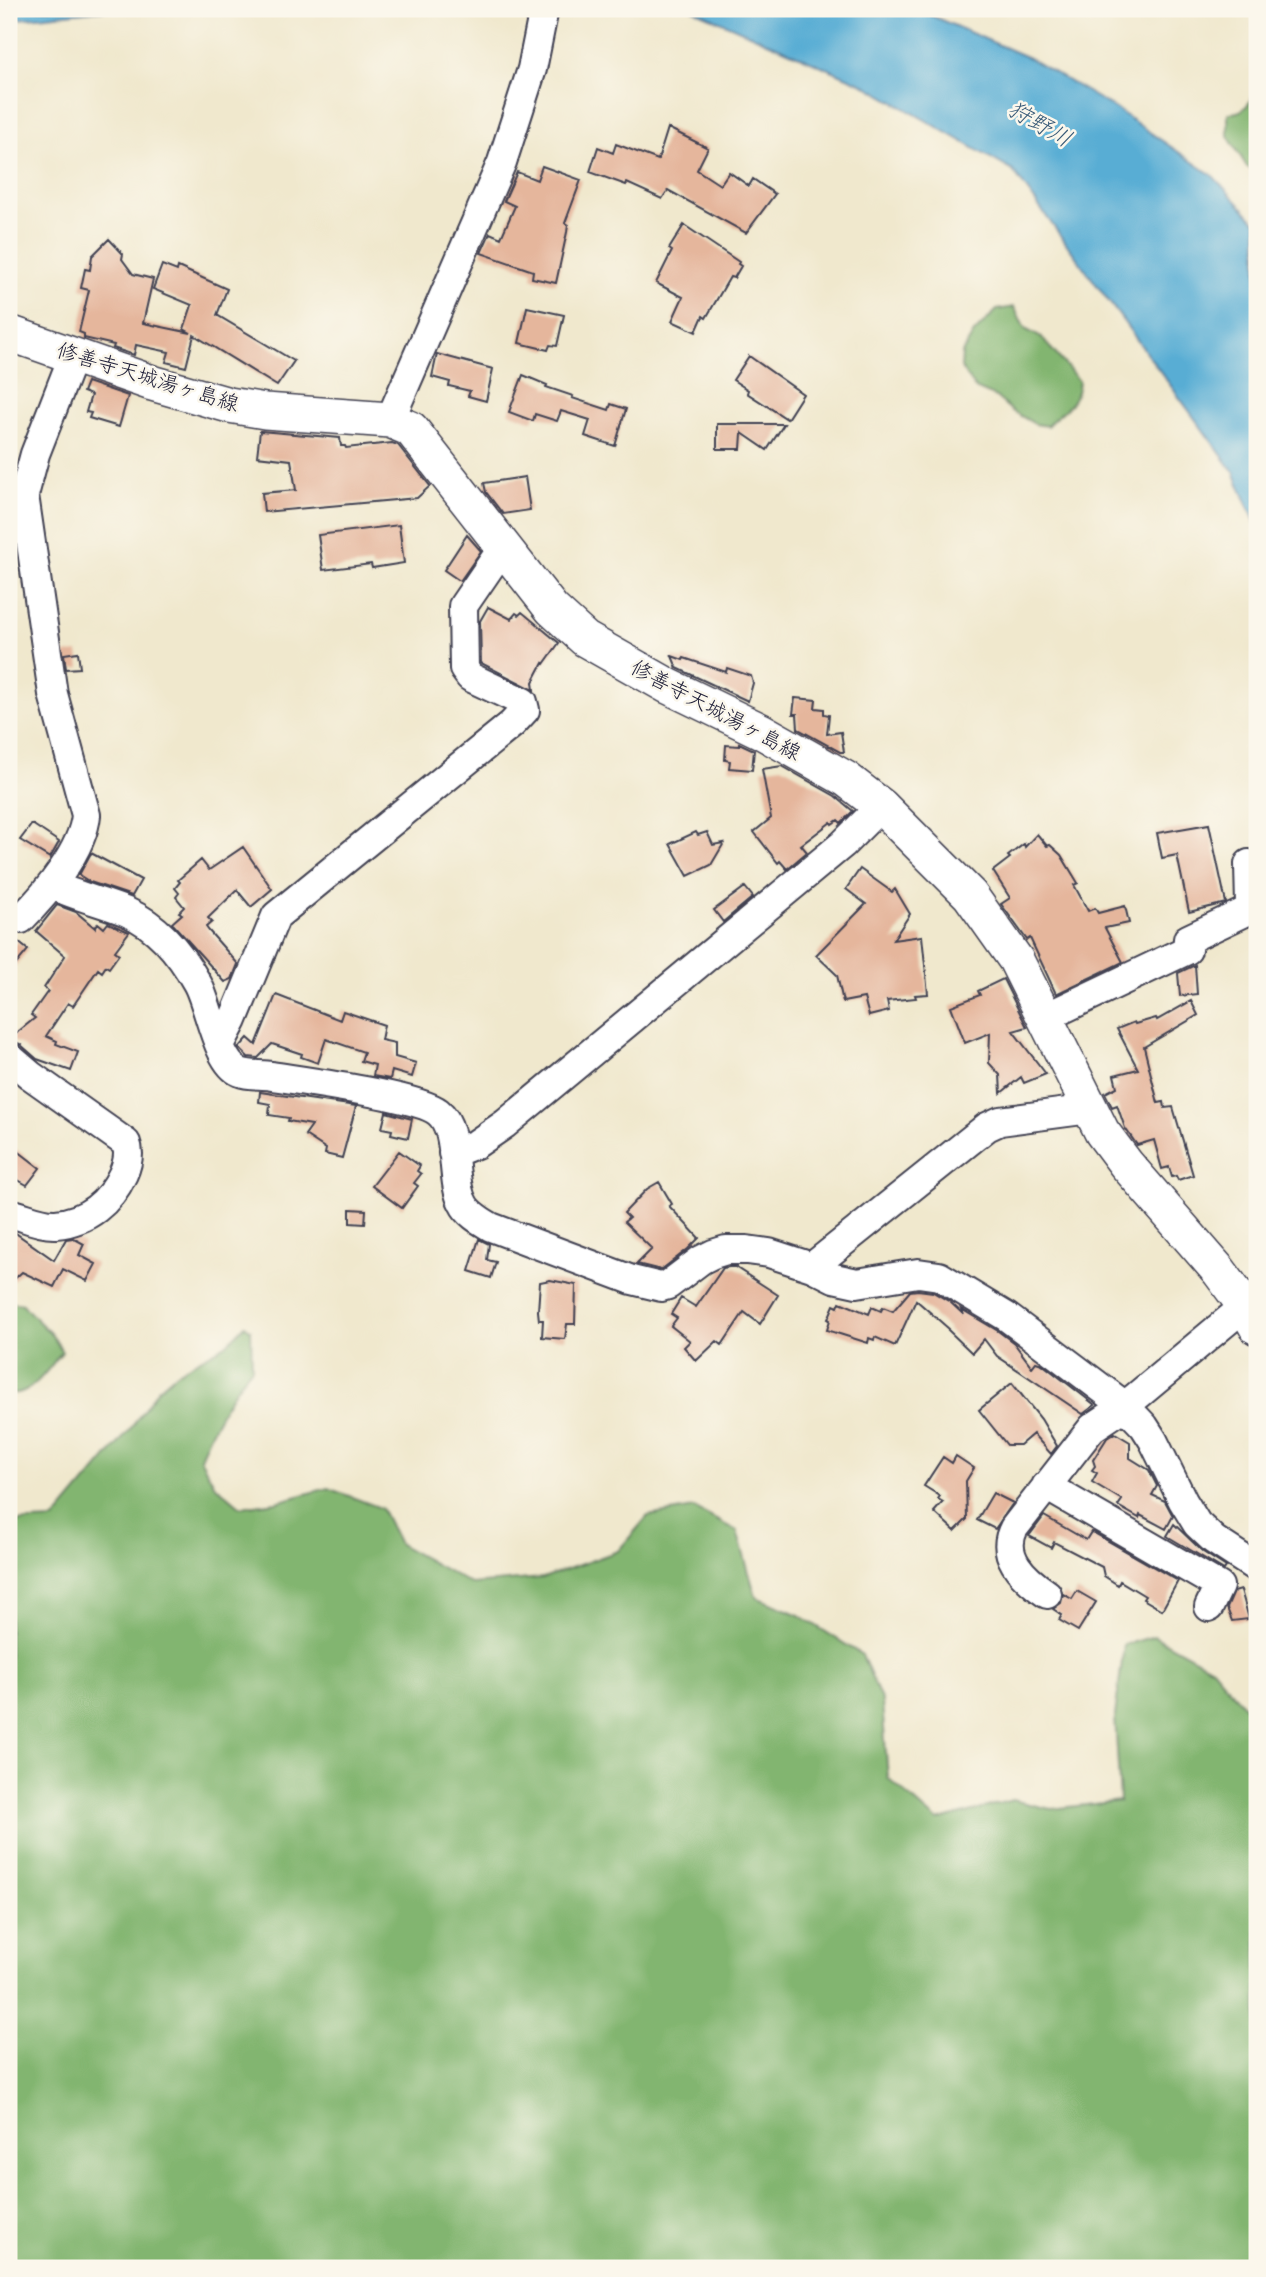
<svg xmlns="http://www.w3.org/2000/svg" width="1266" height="2277" font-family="Sriracha,'Klee One',sans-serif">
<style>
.forest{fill:#82b570;stroke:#526c56;stroke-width:2}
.water{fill:#58add4;stroke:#3d6888;stroke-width:2}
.building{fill:#e5b69c}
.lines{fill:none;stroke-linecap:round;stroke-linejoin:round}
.minor-casing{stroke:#414051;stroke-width:32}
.major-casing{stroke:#414051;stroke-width:38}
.minor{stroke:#fff;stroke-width:28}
.major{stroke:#fff;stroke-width:35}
.labels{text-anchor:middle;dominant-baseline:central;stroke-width:5;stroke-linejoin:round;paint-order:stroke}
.street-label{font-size:21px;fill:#22223b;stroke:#fbf7ec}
.water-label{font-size:23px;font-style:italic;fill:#385a78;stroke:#fbf7ec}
</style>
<rect width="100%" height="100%" fill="#fbf7ec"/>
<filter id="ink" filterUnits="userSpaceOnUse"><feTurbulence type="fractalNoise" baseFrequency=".0143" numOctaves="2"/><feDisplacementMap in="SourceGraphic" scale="14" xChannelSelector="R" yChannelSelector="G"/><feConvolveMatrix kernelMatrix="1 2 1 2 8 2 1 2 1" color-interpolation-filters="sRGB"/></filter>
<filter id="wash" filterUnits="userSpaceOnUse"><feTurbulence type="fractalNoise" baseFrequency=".00686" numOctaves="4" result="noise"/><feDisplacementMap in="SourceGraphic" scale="28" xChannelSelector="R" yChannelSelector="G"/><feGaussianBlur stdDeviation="1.57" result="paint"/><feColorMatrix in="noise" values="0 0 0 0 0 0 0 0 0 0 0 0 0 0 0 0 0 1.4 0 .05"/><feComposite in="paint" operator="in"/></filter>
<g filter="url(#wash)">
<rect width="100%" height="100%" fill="#f0e8cd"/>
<!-- forest -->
<path class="forest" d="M1257,92v79l-10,-4 -19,-31v-23c16,1 20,-9 29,-21z
M1014,307l11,22 17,9 37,43c-2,25 -16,28 -32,45l-12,-2 -23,-13 -16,-14 -21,-9 -14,-20 1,-15 12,-20 23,-23z
M9,1302l14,2c12,17 31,28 39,48 -13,15 -30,45 -53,41z
M245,1325l6,5 1,38c-23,27 -39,57 -52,90l14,26 27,23 35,-5 52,-14 53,20 18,36 72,40 72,-6 75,-27 30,-35 46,-8 43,23 19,66 43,18 63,40 20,47 6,76 49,43 75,-21 39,9 69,-8 -5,-85 9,-71 30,-9 58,32 45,54v546h-1248v-746l45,-2 75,-89 29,-42 22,-19 46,-25z"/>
<!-- water -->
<path class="water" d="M9,9h104l-104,11z
M692,9h224l113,49 87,51 96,66 45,48v303l-23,-54 -221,-301 -150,-87z"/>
<g id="blocks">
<!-- building -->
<path class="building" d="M668,128l40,20 -11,22 23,15 9,-13 20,14 4,-7 22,15 -29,39 -78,-43 -6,9 -35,-16 -1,2 -36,-13 8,-25 15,6 3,-9 42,16z
M542,166l39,14 -16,43 3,2 -1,7 -11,51 -24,-5 1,-7 -52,-18 9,-20 11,5 14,-32 -11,-5 13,-29 20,8z
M684,225l55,37 -1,2 3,2 -7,12 -4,-1 -24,41 -3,-2 -7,16 -24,-11 11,-24 -27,-14 16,-32 -3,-2z
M109,239l14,15 -1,5 11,15 20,5 -10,44 48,10 -7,-4 8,-24 -39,-16 9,-24 15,6 1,-4 49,22 -10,26 77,46 -17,25 -83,-51 -8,32 -20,-5 3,-10 -33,-7 -2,10 -21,-7 1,-3 -30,-7v-4l-5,-2 10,-42 -8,-2 4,-19 5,1 2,-14z
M527,307l37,8 -7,31 -7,-1 -2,5 -29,-7z
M437,354l56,15 -7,32 -18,-5 2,-5 -21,-5 1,-4 -18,-5z
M749,356l54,38 -16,25 -40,-26 1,-3 -15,-10z
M523,375l24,10 -1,2 27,9 -1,2 37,12 2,-6 15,5 -11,37 -30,-10 5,-16 -29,-9 -4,10 -22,-7 -2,7 -24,-9z
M87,382l41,14 -9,31 -30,-9 2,-5 -5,-1 5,-17 -8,-3z
M717,424h67l-17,26 -25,-17 -1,16h-24z
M260,431l80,7 1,8h4l1,2 46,-5 6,2 32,41 -13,12 -153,14 -2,-19 34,-3 -5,-30 -34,-4z
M525,477l5,33 -27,4 -17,-22 -2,-9z
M399,525l5,38 -32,5 -1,-4 -48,6 -5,-35z
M467,535l14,16 -21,30 -16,-11z
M488,607l23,12 5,-6 3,2 3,-3 37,31 -15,21 -1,-1 -10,19 1,8 -53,-27 -1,-42z
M78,652l2,16 -14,1 -2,-15z
M672,656l11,4 1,-2 42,14 1,-4 24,8 2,7 -5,18 -71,-33z
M795,698l21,2 -1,8 9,1v5l5,1 -2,19 14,-2 3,20h-4l-42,-23 -1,-15h-4z
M739,743l15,7 -2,20 -23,-2 1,-7 -5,-1 1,-15 13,1z
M782,766l53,30 18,15 -12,12 -3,-3 -6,4 -1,-2 -30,23 6,7 -20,17 -7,-8 -2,2 -24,-31 17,-14 -9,-49z
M32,824l27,18 -9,16 -30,-18z
M1209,824l17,79 -37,9 -12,-57 -15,3 -5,-25z
M696,832l2,3 9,-3 6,13 11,-2 -13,22 -23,11 -18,-32z
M1037,834l10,12 3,-1 11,10 17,28 -4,2 14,26 7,-3 3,5 27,-7 4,17 -24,5 18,34 -67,32 -26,-56 -3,2 -26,-36 9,-6 -17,-27 17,-13 -2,-2 16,-12 1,3z
M243,847l29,42 -21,18 -14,-17 -29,28 4,4 -6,5 3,4 29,33 -6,15 -7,3 -53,-59 10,-9 -3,-2 5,-5 -8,-10 3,-4 -4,-5 5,-6 -2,-2 23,-20 8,10z
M91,853l50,27 -9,16 -42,-14 -11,-7z
M860,869l32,23 3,-3 15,25 -17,26 29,-4 6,58 -13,1 1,3 -29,3 2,10 -20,5 -5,-18 -21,4 -6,-27 -21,-20 50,-51 -20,-15z
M745,887l8,10 -30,25 -9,-12z
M57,905l19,7 19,16 3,-5 6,5 4,-5 21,9 -14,19 4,3 -10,14 -3,-2 -4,6 -4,-3 -25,37 -5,-3 -22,33 11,5 -1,3 22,8 -7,19 -34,-12 -17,-15 -11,-5 26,-21 -4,-3 17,-24 -4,-3 21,-32 -29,-25z
M17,941l11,9 -19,23v-22z
M1195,965l2,29 -17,2 -2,-23z
M1003,979l24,48 -14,4 33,43 -22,9 -3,-6 -20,16 -1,-18 -11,-12 1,-30 -25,10 -14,-37 29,-11 -2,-4z
M276,995l64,25 3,-9 41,14 -3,15 14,3v14l21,6 -4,14 -20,-6 -2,8 -17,-3 2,-11 -14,-4 3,-9 -38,-13 -8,24 -17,-6 1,-3 -30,-10 -14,14 -10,-1 -9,-9 9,-10 8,7z
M1191,1001l7,14 -54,32 14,56 6,-1 1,6 8,-1 20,68 -15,5 -2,-4 -4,1 -3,-10 -7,2 -8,-29 -17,5 -12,-17 -8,-23 -5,2 -7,-14 12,-6 -3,-12 24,-6 -21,-40 17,-7 1,2 21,-6 1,2z
M260,1092l96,14 -14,52 -17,-4 1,-5 -21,-14 7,-10 -24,-4 1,-3 -20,-3 1,-11 -11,-2z
M386,1112l26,7 -4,19 -17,-4 1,-4 -10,-2z
M9,1144l31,24 -13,17 -18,-10z
M399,1151l21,15 -3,5 4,3 -7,9 4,3 -16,22 -30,-22z
M659,1182l13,22 -3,2 30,32 -11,11 -27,21 -24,-6 15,-15 -28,-27 5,-4 -5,-5 23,-24z
M350,1209l16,1 -1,14 -15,-1z
M9,1230l5,2 40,28 12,-21 7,-1 11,6 -5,11 17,9 -9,17 -24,-12 -9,18 -32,-15 -13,12z
M479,1239l10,5 -2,16 9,2 -5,16 -22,-7z
M729,1267h6l43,28 -18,29 -16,-12 -22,33 -5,-4 -21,20 -12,-14 6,-6 -19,-15 6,-8 -6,-4 10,-16 15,9 27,-39z
M550,1280l26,5 -1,39h-8l-2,15 -23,-2 1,-17h-4l-1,-9 2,-29z
M918,1290l15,2 17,10 14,13 -3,-6 37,22 16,12 18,24 4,-5 6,2 53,41 -12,9 -86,-58 -13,-17 -12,14 -24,-23 1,-1 -33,-29 -21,46 -20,-9 -1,3 -5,-2 -1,5 -41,-13 3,-10 -2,-1 6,-14 4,2 2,-5 29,12 3,-7 9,4 2,-4 10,4 17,-20z
M1012,1383l29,36 16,27 -6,8 -18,-20 -13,11h-13l-28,-35z
M1115,1433l15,9v16l19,12 8,16 -5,9 13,6 8,15 -7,13 -26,-14 -1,3 -21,-12 4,-6 -30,-18 5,-9 -5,-3 3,-4 -2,-6 14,-22z
M956,1456l18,12 -8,13 1,38 -12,12 -21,-19 9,-10 -5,-3 2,-3 -16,-10 19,-29 9,6z
M993,1493l20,10 -18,26 -18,-9z
M1044,1516l42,24 5,-8 3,1 84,48 -16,29 -19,-11 2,-3 -25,-15 -2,4 -14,-9 -2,-9 -48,-25 -3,6 -22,-12z
M1174,1524l29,28 23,15 -2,3 -57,-34z
M1241,1590l8,29 -17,2 -5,-13 7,-16z
M1077,1591l19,11 -18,29 -19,-11 3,-5 -9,-6 8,-6 2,-9 9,5z"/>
</g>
</g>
<g filter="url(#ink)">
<use href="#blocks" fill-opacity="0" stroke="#414051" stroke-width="2"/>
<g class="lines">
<defs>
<path id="minor" d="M390,420l112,-258 30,-93 12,-60
M52,885c24,11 50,17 75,27 31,14 54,42 70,71 12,21 20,80 43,89 9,4 22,2 32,4 31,5 146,20 166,36 22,17 12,68 25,91 5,11 18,18 28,24l141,53 29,7 7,-2 33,-25 12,-6 13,-4h21l22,3 43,14 22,11 23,5 61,-10 21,3 68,41 118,89 19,20 9,14 30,61 14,23 17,16 43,28
M9,917l12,2c25,-25 62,-69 65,-104l-33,-121 -29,-199 11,-41 39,-100
M1044,1018l143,-68 1,-11 59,-28 3,-5 -1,-42
M220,1045l13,-25 43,-104 236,-192 13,-14 -2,-8 -53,-25 -6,-8 -1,-63 41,-60
M9,1057l21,18 96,68c4,10 1,22 -3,31 -13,28 -35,47 -67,50 -15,1 -32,-8 -47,-11
M453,1153l23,-9 29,-20 338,-280 38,-38
M812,1267l175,-140 13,-6 90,-12
M1046,1486l173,100 -10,21
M1047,1594c-22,-15 -48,-38 -33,-66l78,-100 33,-22 120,-100"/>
<path id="major" d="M9,333l143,50 77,22 36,6 125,9 21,9 141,180 33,30 83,47 93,45 85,48 35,27 89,89 46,65 86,172 24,32 93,107 26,35 12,21"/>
</defs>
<!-- minor casing -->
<use href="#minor" class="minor-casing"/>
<!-- major casing -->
<use href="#major" class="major-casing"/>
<!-- minor -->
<use href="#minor" class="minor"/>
<!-- major -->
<use href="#major" class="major"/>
</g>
</g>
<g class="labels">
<!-- street labels -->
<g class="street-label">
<text transform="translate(148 377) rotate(17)">修善寺天城湯ヶ島線</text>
<text transform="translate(716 710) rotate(28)">修善寺天城湯ヶ島線</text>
</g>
<!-- water labels -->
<g class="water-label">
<text transform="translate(1040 124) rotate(30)">狩野川</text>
</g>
</g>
<!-- margin -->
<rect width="1266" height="2277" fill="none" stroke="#fbf7ec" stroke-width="35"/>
</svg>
